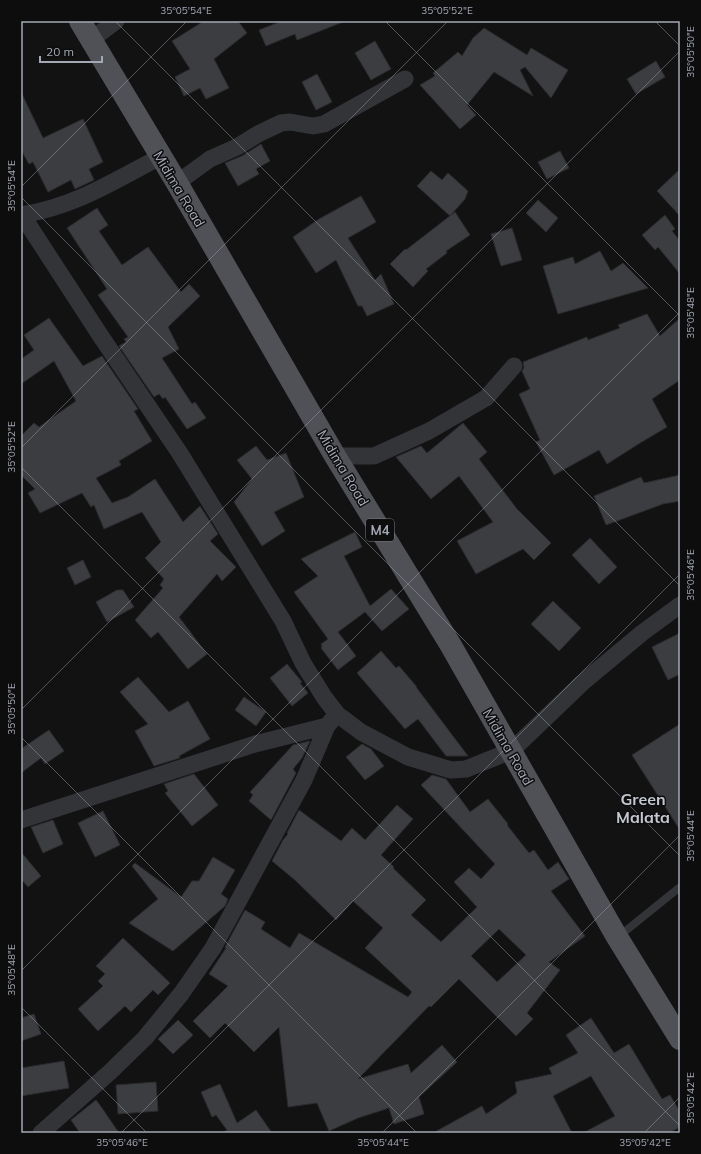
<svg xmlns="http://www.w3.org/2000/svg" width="701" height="1154" font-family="Mulish,sans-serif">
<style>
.building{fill:#3c3d40;stroke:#2c2c2f;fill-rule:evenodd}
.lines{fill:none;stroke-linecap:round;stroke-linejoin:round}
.lane{stroke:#333438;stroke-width:8}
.street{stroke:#333438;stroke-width:17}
.primary{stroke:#4f5157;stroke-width:22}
.ticks{fill:none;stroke:#a3a8b4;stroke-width:1;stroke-opacity:0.45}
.labels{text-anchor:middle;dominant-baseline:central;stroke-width:3;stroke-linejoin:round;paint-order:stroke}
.shield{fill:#0d0d0e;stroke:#767a82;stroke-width:1}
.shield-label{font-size:13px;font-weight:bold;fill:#a3a8b4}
.street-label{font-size:14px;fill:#a3a8b4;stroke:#0d0d0e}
.quarter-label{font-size:16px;font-weight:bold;fill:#c4c7d0;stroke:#0d0d0e}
.neatline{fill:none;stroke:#a3a8b4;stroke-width:1.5}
.ticks-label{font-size:10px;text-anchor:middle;fill:#a3a8b4}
</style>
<rect width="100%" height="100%" fill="#121213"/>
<!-- building -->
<path class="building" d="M204,21h34l9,12 -33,26 15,29 -23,11 -6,-11 -16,8 -9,-19 15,-8 -18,-28z
M282,21h61v1l-46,18 -2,-6 -29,12 -7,-16z
M484,28l43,27 4,-7 37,22 -17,28 -26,-31 -5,3 13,26 -39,-24 -27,33 9,10 -16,14 -40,-44 15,-9 -2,-3 25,-21 4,4 11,-18z
M375,41l16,28 -20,11 -16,-27z
M656,61l9,16 -29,17 -9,-15z
M317,74l15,28 -16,8 -14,-28z
M21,92l22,46 40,-19 20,43 -14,7 5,11 -19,9 -4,-9 -23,12 -15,-30 -4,2 -8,-14z
M261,144l9,17 -14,8 3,5 -21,12 -13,-23 17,-7z
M560,151l9,17 -22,11 -9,-17z
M680,169v47l-23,-25z
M431,171l11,9 6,-7 20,18 -3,8 -15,17 -33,-30z
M361,196l15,26 -28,16 27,42 6,-6 13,30 -27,12 -5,-10h-4l-22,-46 -20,13 -23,-36 26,-18z
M538,200l20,18 -12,14 -20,-19z
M97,208l11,17 -9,6 23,34 26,-18 33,45 8,-8 11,12 -32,31 11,22 -17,9 30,46 3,-2 11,16 -19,11 -22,-32 -2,2 -4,-5 -5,3 -35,-51 7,-4 -2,-3 4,-2 -30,-42 9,-6 -40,-61z
M455,212l15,23 -24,16 1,2 -21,16 2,2 -15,16 -23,-23 15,-15 1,1z
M665,215l10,14 -3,2 8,10v33l-22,-27 -3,3 -13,-15z
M512,228l10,32 -21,6 -10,-32z
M600,251l11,20 12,-8 25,25 -90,26 -15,-48 30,-9 2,7z
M647,314l13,22 20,-18v62l-28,19 15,28 -27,16 -33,21 -8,-14 -45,25 -18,-33 4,-2 -21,-46 11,-5 -8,-18 2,-3 -1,-6 64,-25 1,3 32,-12 -2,-3z
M49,318l34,48 19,-10 36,53 -4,2 18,30 -33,20 2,4 -25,13 16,25 16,-6 27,-18 28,43 17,-16 18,28 -8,7 26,26 -14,14 -5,-7 -38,43 28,37 -19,15 -30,-37 -7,6 -16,-18 28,-32 -3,-3 4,-6 -19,-21 16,-16 -19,-30 -38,17 -10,-24 -3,2 -9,-14 -42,20 -12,-20 7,-4 -14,-14v-39l13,-13 5,4 37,-26 -22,-40 -33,23v-25l13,-9 -10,-15z
M463,423l24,29 -8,7 38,50 34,34 -17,17 -11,-11 -47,25 -19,-33 36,-19 -34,-46 -28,23 -35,-42 25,-11 6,7z
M256,446l11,14 19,-7 18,44 -30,15 11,19 -23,15 -28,-44 18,-23 -15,-19z
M680,475v26l-17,3 -57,21 -12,-29 47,-19 3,6z
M355,532l7,15 -18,9 26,50 21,-17 18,20 -27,22 -17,-19 -27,20 18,24 -18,14 -17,-22 1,-2 -1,-2 7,-5 -34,-47 24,-16 -17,-17z
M590,538l27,29 -18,17 -27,-29z
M83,560l8,17 -16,8 -8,-17z
M117,590h6l11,17 -27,15 -11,-20z
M553,601l28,27 -22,23 -28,-27z
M680,633v41l-12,6 -16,-33z
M381,651l15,17 3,-2 18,21h-1l52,69h-22l-28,-37 -13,10 -48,-56z
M287,664l15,18 -2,1 8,10 -16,13 -22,-28z
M138,677l31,35 19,-11 22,38 -31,17 1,2 -26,8 -19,-35 13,-7 -28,-32z
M244,697l22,15 -10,14 -21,-16z
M680,724v106l-48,-75z
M49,730l15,21 -19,13 -4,-6 -20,15v-24z
M310,741l-8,17 -9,11 3,4 -25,47 -22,-19 4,-6 -3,-3 43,-47z
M362,744l9,5 13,17 -19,14 -19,-23z
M194,774l24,31 -26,21 -27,-33 3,-2 -4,-7z
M432,775l14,4 24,33 18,-13 20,25 -1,1 22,28 5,-3 14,20 10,-8 11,17 -18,12 34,45 -36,26 11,8 -33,43 6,6 -17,17 -57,-57 -28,28 -2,-1 -71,73 50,-15 3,9 31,-28 15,17 -38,35 5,17 -30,10 -5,-16 -31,10 -29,13 -12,-28 -29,4 -9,-80 -25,25 -29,-29 -15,15 -17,-17 35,-35 -19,-12 17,-26 -1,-1 20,-37 20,12 -4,7 29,19 9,-15 109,64 4,-5 -47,-44 18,-20 -30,-27 -17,19 -41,-40 -23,-19 11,-21 5,-6 -1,-1 12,-23 42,31 11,-13 13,12 32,-35 16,14 -32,36 13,12 -1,1 33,32 -15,15 30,27 36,-35 -23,-25 15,-14 12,11 14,-15 -74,-79zM499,929l27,26 -29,27 -26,-26z
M103,811l17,34 -25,12 -17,-34z
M53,820l10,24 -20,9 -12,-26z
M21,852l20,24 -13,11 -7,-8z
M213,857l22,13 -14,24 7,5 -3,7 -52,45 -44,-28 29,-24 -26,-33 3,-3 46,34 11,-16h7z
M123,938l47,45 -12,12 -5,-5 -22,22 -6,-6 -27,25 -20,-22 25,-23 -5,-5 7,-7 -9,-8z
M34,1014l7,20 -20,7v-23z
M591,1018l23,35 15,-9 33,55 8,-4 10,17v15l-11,6h-86l32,-17 -24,-40 -38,20 19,37h-139l49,-27 4,8 31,-21 -2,-11 37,-8 -3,-6 29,-15 -12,-18z
M178,1020l15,15 -20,19 -15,-15z
M64,1061l5,27 -48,8v-28z
M156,1082l2,29 -40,3 -2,-29z
M220,1084l17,39 19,-13 16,23h-50l5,-3 -11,-15 -4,2 -11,-25z
M96,1100l6,8 17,25h-39l-9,-13z"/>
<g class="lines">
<!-- lane -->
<path class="lane" d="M618,937l62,-50"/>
<!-- street -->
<path class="street" d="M91,40l25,-19
M177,183l33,-24 27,-12 21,-13 23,-11 9,-1 23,4 11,-2 81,-45
M21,215c53,-8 93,-34 139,-58
M22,215l78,120 79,117 104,169 20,42 21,34 13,17 24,18 47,25 43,13 15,-1 45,-18 71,-68 60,-50 38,-28
M335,456h39l55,-25 57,-33 28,-32
M21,820l234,-76 72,-18
M41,1133l69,-61 35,-34 36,-44 32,-46 91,-168 23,-54 10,-12"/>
<!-- primary -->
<path class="primary" d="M80,21l97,162 158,273 115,188 167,293 63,102"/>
</g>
<!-- ticks -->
<path class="ticks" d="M115,21l565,565M385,21l295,295M655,21l25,25M21,187l166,-166M21,197l659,659M21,448l427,-427M21,467l659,659M21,710l659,-659M21,737l396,396M21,971l659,-659M21,1007l126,126M121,1133l559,-559M382,1133l298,-298M644,1133l36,-36"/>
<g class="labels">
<!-- shield labels -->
<rect class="shield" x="366" y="519" width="28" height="22" rx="3"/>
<g class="shield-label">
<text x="380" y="530">M4</text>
</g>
<!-- street labels -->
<g class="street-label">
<text transform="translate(179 189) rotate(59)">Midima Road</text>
<text transform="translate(343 468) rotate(59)">Midima Road</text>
<text transform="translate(508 747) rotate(60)">Midima Road</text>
</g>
<!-- quarter labels -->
<g class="quarter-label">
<text x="643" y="799">Green<tspan x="643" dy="18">Malata</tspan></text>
</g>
</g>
<!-- border -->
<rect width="701" height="1154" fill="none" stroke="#0d0d0e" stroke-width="44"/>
<!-- scale -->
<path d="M40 56v6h62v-6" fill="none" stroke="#a3a8b4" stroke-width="2"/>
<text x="46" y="56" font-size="12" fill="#a3a8b4" stroke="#0d0d0e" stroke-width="3" paint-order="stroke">20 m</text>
<rect x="22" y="22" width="657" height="1110" class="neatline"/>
<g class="ticks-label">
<text x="186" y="14">35°05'54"E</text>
<text x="447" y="14">35°05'52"E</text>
<text transform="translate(690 52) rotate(-90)" y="4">35°05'50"E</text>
<text transform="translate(11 186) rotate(-90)" y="4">35°05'54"E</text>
<text transform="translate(690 313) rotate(-90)" y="4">35°05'48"E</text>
<text transform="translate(11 447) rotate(-90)" y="4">35°05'52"E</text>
<text transform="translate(690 575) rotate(-90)" y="4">35°05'46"E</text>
<text transform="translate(11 709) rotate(-90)" y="4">35°05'50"E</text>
<text transform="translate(690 836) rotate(-90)" y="4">35°05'44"E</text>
<text transform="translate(11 970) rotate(-90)" y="4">35°05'48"E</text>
<text transform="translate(690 1098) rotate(-90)" y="4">35°05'42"E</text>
<text x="122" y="1146">35°05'46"E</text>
<text x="383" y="1146">35°05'44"E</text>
<text x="645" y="1146">35°05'42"E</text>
</g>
</svg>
